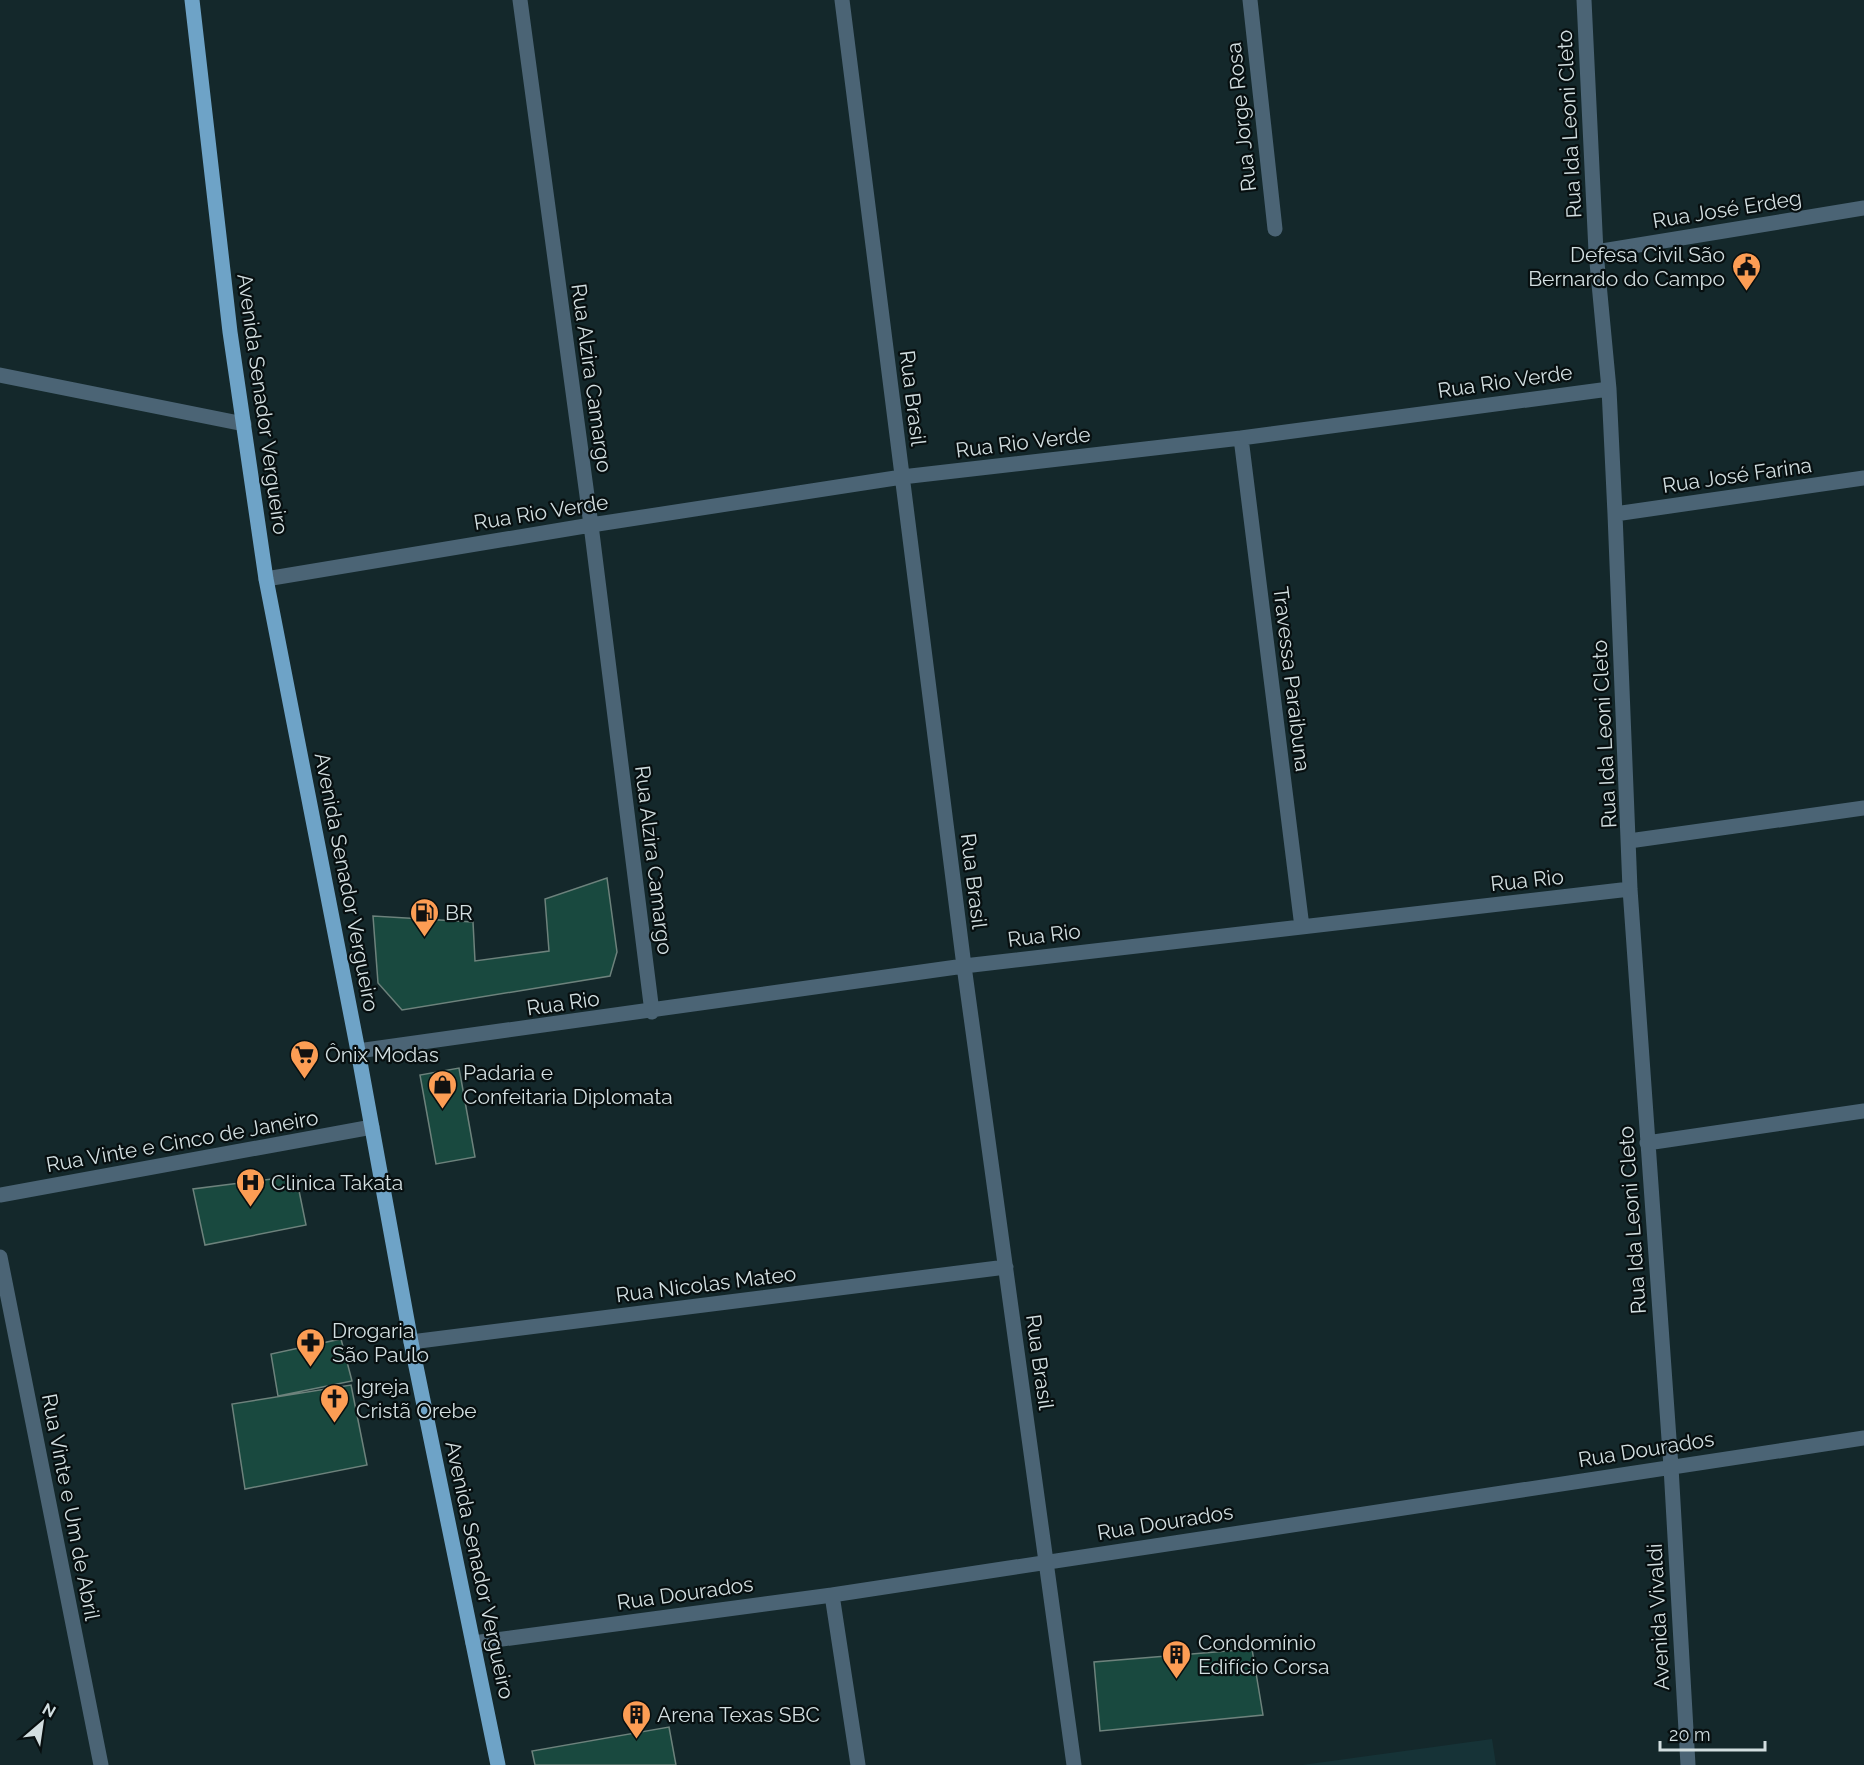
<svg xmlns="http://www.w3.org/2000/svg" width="1864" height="1765" font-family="Raleway,sans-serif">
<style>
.built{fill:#163337}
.building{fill:#19493f;stroke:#6d827c;stroke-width:1.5}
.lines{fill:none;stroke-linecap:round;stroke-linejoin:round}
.minor{stroke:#4b6475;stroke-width:15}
.major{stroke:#6ea3c7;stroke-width:15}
.labels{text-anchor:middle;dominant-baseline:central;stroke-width:4.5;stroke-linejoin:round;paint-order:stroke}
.street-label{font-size:21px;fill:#d2dee0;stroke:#070f10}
.poi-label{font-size:21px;fill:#d2dee0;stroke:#070f10;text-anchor:start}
</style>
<rect width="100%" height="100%" fill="#14282b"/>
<!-- built -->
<path class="built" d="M1492,1739l4,26h-194z"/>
<!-- building -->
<path class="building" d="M607,878l10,74 -7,24 -208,34 -24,-27 -5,-67 100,6 2,39 74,-10 -4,-52z
M459,1068l16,89 -39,7 -16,-89z
M296,1176l10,49 -101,20 -12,-56z
M341,1339l11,42 -74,15 -7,-42z
M351,1385l16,80 -122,24 -13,-85z
M1252,1649l11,66 -163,16 -6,-69z
M669,1727l7,38h-141l-3,-14z"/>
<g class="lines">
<!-- minor -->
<path class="minor" d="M520,0l71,525 61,487
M842,0l122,966 110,799
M1250,0l25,229
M1584,0l12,252 13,137 6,125 15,375 41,578 17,298
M1596,252l268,-44
M0,375l244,49
M1241,438l61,489
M1615,514l249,-36
M266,579l325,-54 311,-48 339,-39 368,-49
M1629,841l235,-33
M358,1051l606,-85 666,-77
M1647,1143l217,-32
M0,1195l372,-68
M0,1257l101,508
M411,1342l595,-75
M832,1595l26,170
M473,1643l359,-48 1032,-157"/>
<!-- major -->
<path class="major" d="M192,0l38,332 36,247 92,472 53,291 87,423"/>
</g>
<!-- icons -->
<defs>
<symbol id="civic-pin" viewBox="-11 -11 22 30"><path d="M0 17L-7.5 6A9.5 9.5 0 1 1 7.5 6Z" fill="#fc9d54" stroke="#070f10"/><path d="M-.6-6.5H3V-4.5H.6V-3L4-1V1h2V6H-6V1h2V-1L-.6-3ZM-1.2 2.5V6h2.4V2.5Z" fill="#111"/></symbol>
<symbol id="fuel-pin" viewBox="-11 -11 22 30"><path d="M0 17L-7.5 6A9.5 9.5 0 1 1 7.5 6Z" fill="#fc9d54" stroke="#070f10"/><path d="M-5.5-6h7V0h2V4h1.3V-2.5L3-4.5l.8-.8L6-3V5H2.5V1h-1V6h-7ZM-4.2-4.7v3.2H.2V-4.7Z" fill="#111"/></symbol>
<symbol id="supermarket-pin" viewBox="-11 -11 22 30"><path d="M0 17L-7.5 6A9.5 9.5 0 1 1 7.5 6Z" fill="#fc9d54" stroke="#070f10"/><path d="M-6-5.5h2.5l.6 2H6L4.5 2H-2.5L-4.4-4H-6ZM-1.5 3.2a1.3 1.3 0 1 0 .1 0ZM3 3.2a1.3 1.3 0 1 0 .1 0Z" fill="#111"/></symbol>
<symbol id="shop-pin" viewBox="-11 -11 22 30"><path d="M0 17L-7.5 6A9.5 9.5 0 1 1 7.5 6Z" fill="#fc9d54" stroke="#070f10"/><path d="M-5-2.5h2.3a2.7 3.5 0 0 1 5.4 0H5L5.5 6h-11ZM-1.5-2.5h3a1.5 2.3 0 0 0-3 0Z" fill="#111"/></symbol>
<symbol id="hospital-pin" viewBox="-11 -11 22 30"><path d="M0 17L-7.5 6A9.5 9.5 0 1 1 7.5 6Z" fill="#fc9d54" stroke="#070f10"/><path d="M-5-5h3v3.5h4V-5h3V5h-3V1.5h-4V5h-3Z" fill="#111"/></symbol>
<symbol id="pharmacy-pin" viewBox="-11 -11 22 30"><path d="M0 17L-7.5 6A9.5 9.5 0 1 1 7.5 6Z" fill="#fc9d54" stroke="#070f10"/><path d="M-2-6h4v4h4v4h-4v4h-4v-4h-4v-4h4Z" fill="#111"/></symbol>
<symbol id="church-pin" viewBox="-11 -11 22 30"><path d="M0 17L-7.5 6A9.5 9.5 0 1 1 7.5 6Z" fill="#fc9d54" stroke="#070f10"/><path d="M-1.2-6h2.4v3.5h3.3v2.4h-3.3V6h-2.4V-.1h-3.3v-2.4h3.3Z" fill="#111"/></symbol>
<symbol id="building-pin" viewBox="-11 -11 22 30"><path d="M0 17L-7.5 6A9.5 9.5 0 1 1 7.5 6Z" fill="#fc9d54" stroke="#070f10"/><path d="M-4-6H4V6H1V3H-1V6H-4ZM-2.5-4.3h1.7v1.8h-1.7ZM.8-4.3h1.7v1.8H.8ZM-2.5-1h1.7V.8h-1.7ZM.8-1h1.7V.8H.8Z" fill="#111"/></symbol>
</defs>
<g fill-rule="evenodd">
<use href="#civic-pin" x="1730" y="250" width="33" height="45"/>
<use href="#fuel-pin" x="408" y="896" width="33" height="45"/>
<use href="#supermarket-pin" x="288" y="1038" width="33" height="45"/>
<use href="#shop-pin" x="426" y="1068" width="33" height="45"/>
<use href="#hospital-pin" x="234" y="1166" width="33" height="45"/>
<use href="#pharmacy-pin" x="294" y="1326" width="33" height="45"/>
<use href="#church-pin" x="318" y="1382" width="33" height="45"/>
<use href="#building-pin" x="1160" y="1638" width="33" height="45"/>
<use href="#building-pin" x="620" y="1698" width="33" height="45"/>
</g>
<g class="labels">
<!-- street labels -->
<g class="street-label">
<text transform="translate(1241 117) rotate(-96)">Rua Jorge Rosa</text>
<text transform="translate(1569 124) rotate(-93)">Rua Ida Leoni Cleto</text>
<text transform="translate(1727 209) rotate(-9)">Rua José Erdeg</text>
<text transform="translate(592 378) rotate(82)">Rua Alzira Camargo</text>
<text transform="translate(1505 381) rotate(-8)">Rua Rio Verde</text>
<text transform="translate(913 398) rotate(83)">Rua Brasil</text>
<text transform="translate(263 404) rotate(82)">Avenida Senador Vergueiro</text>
<text transform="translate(1023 442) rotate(-7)">Rua Rio Verde</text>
<text transform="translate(1737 475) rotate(-8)">Rua José Farina</text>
<text transform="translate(541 512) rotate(-9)">Rua Rio Verde</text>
<text transform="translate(1292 679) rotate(83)">Travessa Paraibuna</text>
<text transform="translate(1604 734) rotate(-93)">Rua Ida Leoni Cleto</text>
<text transform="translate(654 860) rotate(83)">Rua Alzira Camargo</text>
<text transform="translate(1527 880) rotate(-6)">Rua Rio</text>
<text transform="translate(974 881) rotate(83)">Rua Brasil</text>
<text transform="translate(347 882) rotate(79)">Avenida Senador Vergueiro</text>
<text transform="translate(1044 935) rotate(-7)">Rua Rio</text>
<text transform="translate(563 1003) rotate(-8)">Rua Rio</text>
<text transform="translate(182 1141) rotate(-10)">Rua Vinte e Cinco de Janeiro</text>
<text transform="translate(1632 1220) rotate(-94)">Rua Ida Leoni Cleto</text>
<text transform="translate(706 1284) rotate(-7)">Rua Nicolas Mateo</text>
<text transform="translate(1040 1362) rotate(82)">Rua Brasil</text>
<text transform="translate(1646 1449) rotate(-9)">Rua Dourados</text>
<text transform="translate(71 1507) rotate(79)">Rua Vinte e Um de Abril</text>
<text transform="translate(1165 1522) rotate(-9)">Rua Dourados</text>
<text transform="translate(480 1570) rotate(78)">Avenida Senador Vergueiro</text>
<text transform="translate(685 1593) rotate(-8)">Rua Dourados</text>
<text transform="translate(1658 1617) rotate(-93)">Avenida Vivaldi</text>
</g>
<!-- poi labels -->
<g class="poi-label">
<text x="1725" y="254" text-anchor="end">Defesa Civil São<tspan x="1725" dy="24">Bernardo do Campo</tspan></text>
<text x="445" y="912">BR</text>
<text x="325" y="1054">Ônix Modas</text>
<text x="463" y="1072">Padaria e<tspan x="463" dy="24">Confeitaria Diplomata</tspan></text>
<text x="271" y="1182">Clinica Takata</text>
<text x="332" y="1330">Drogaria<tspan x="332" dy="24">São Paulo</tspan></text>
<text x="356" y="1386">Igreja<tspan x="356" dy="24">Cristã Orebe</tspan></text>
<text x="1198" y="1642">Condomínio<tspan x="1198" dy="24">Edifício Corsa</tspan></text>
<text x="657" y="1714">Arena Texas SBC</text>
</g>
</g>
<!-- north arrow -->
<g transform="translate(42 1723) rotate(29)" stroke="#070f10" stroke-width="4.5" paint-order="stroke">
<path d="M0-4.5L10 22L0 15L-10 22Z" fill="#d2dee0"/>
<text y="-9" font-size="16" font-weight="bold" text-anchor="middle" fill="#d2dee0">N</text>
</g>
<!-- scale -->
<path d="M1660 1741v9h105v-9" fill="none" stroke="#d2dee0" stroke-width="3"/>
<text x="1669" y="1741" font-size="18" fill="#d2dee0" stroke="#070f10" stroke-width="4.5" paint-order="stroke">20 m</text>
</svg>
